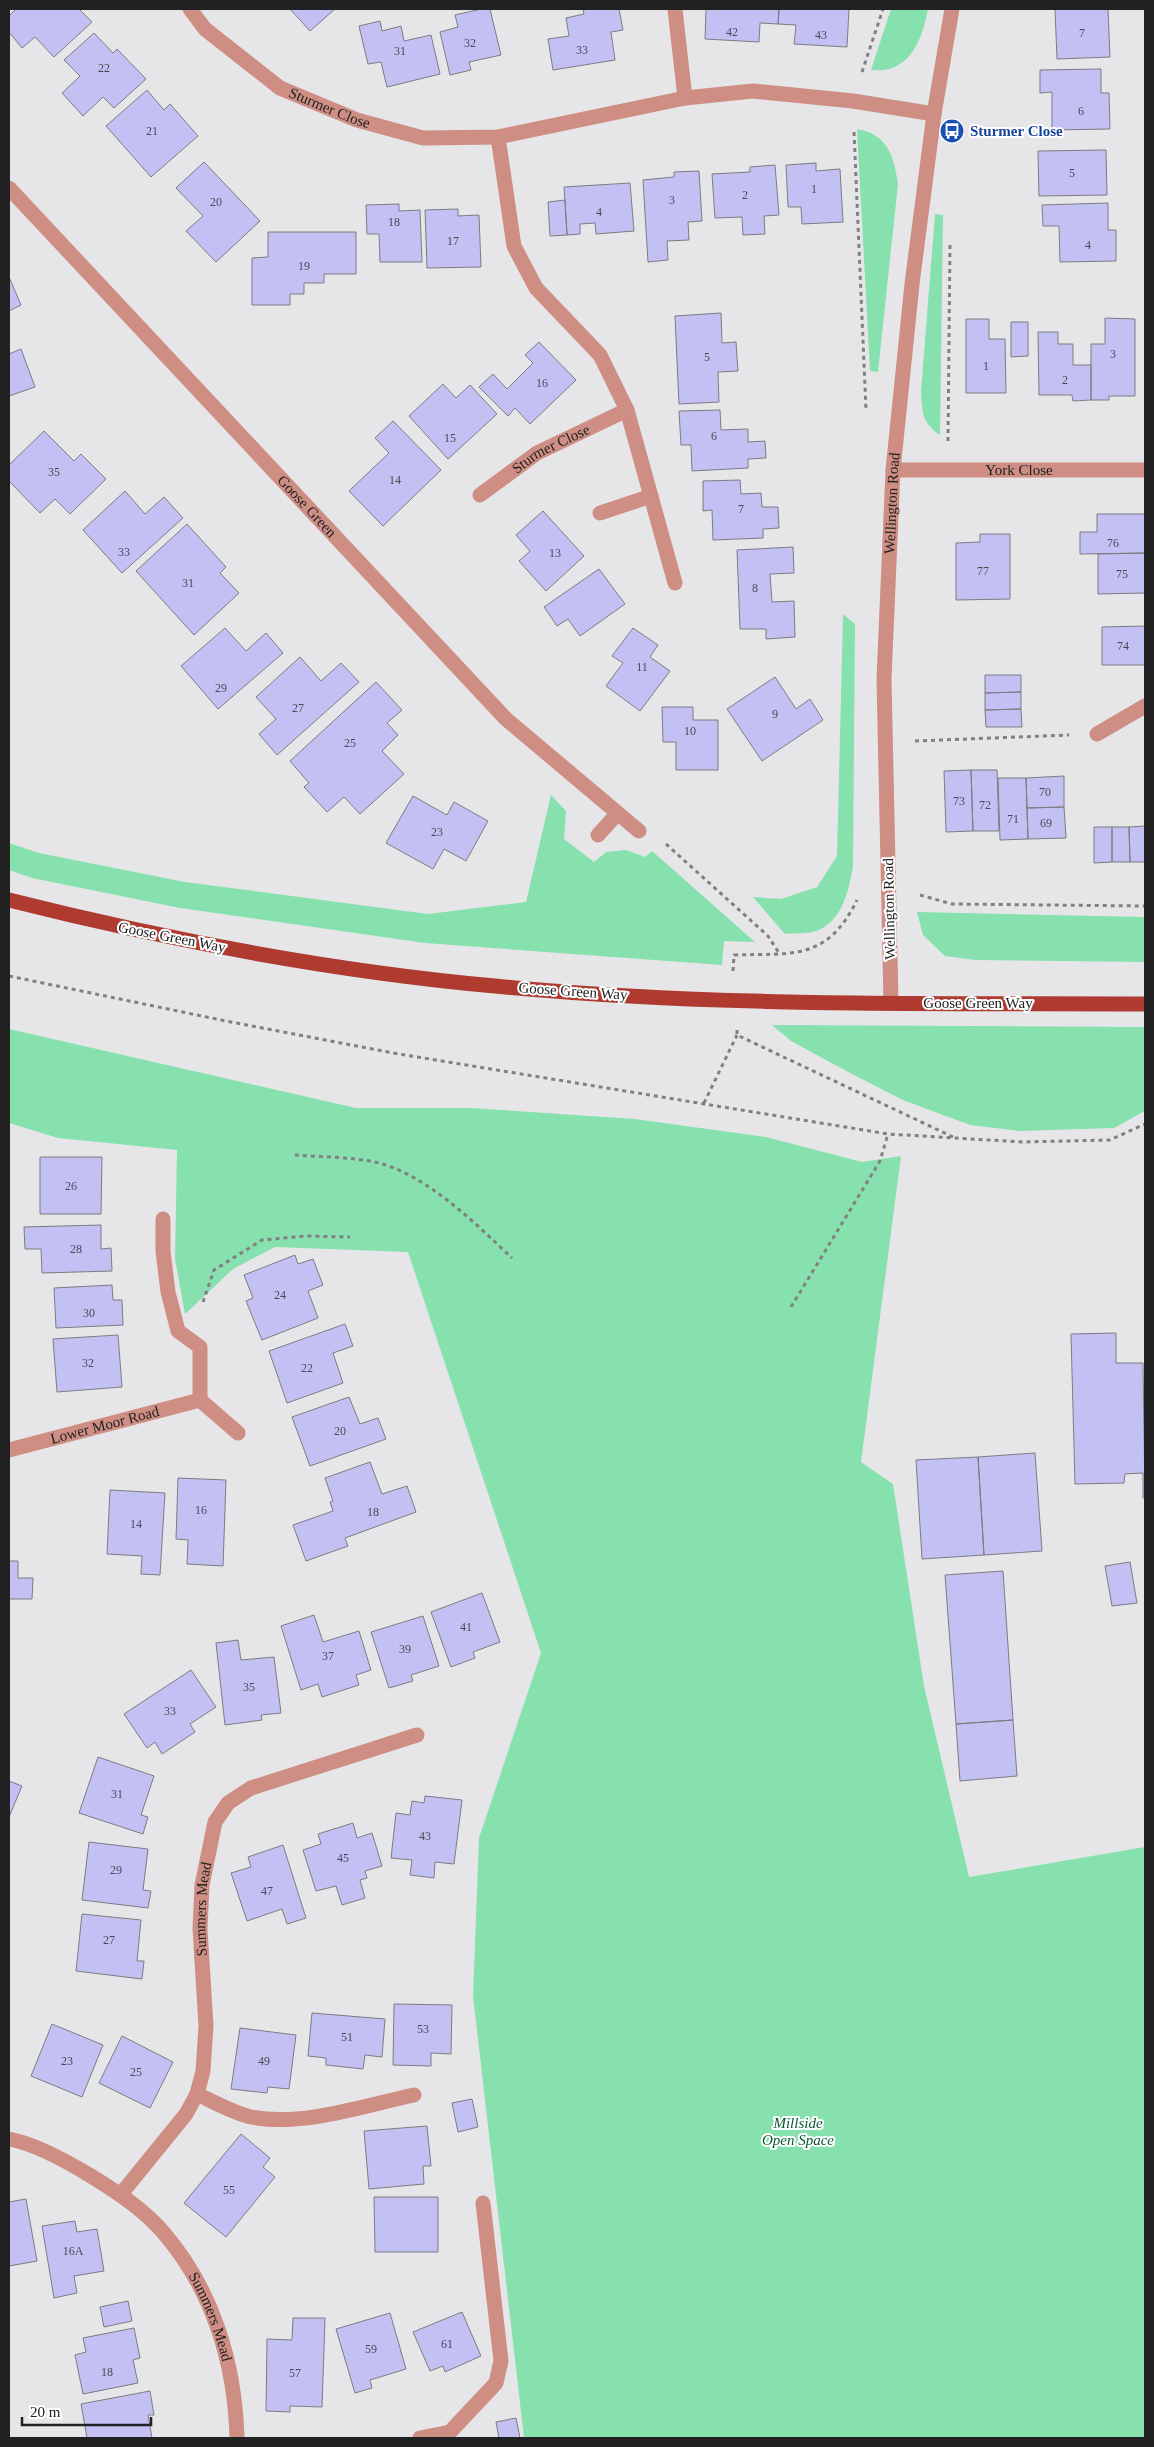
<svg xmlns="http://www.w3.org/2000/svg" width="1154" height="2447" font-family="'Times New Roman',serif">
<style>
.green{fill:#87e1ae}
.building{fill:#c3c1f4;stroke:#7c7c7f}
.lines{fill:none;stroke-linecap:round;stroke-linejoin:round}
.path{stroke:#808082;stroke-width:3;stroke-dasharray:4 4;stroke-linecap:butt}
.minor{stroke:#cf8e84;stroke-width:15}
.major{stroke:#ae3a30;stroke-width:15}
.labels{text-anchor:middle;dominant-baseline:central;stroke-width:4;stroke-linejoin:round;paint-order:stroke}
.number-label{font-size:12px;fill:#4a4956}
.street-label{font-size:15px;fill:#212122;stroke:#fff}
.transit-label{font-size:15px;font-weight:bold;fill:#164399;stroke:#fff;text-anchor:start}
.park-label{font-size:15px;font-style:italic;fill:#0a5735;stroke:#fff}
</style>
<rect width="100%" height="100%" fill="#e6e6e9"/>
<!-- green -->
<path class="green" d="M891,9h37c-6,31 -18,65 -57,61z
M857,129c31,5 37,28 41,55l-20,188 -8,-1z
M935,214l8,1 -3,220c-18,-12 -18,-23 -19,-44z
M843,614l12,10 -2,242c-4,25 -12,60 -41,66 -8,2 -18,1 -27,2l-32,-37 28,2 36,-12 20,-31z
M551,795l15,16 -2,28 30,23 12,-10 20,-2 19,7 7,-6 103,91 -31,-1 -2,24 -297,-22 -245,-35 -148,-30 -23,-8v-27l30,10 146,29 243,32 98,-12z
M917,912l228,5v45l-170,-2 -30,-4 -22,-21z
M772,1025l373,2v84l-31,17 -93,3 -51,-6 -67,-25 -53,-27 -59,-32z
M9,1029l347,79h115l164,11 131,18 96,25 39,-6 -40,306 32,22 31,202 45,191 176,-30v591h-621l-51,-442 6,-158 62,-185 -133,-401 -133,-5 -42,22 -48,45 -10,-55 2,-109 -119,-12 -49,-15z"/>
<!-- building -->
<path class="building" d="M16,9h63l13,13 -38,35 -19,-20 -13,11 -13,-16v-16z
M290,9h45l-25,22z
M481,9h9l11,46 -32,7 2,8 -21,5 -10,-43 18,-5 -3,-12z
M583,9h36l4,21 -12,2 4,28 -62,10 -5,-31 21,-3 -3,-18 18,-4z
M706,9h73l-1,15 -18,-1 -1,19 -54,-3z
M779,9h70l-2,38 -53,-3 2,-19 -18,-1z
M1055,9h53l2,48 -53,2z
M380,21l2,10 19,-5 3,15 27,-6 9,39 -53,13 -6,-25 -13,2 -9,-38z
M94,33l19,20 4,-4 29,30 -32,29 -11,-11 -20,19 -21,-23 18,-17 -16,-16z
M1101,69v24h8l1,36 -58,1v-38l-12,1v-23z
M147,90l17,20 6,-6 28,32 -47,41 -45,-51z
M1106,150l1,45 -68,1 -1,-45z
M204,162l56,59 -44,41 -30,-31 17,-15 -27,-28z
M816,163v8l24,-2 3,53 -41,2 -1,-17h-13l-2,-42z
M775,165l4,50 -15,1 1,18 -22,1 -1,-18 -27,1 -3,-44 38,-2v-5z
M699,171l3,50 -14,1 1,18 -22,1 1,19 -20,2 -5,-82 31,-3v-5z
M630,183l4,48 -38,3 -1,-11 -15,1v10l-13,1 -3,-48z
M565,200l2,35 -17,1 -2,-34z
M1108,203v27h8v31l-56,1 -1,-36h-16l-1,-21z
M399,204v7l21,-1 2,52h-42l-1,-28h-12l-1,-29z
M458,209v7l21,-1 2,52 -54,1 -2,-58z
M268,232h88v42h-32v9h-20v11h-14v11h-38v-47l16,-1z
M9,277l12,28 -12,6z
M721,313l1,30 14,-1 2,29 -20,1 1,30 -40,2 -4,-88z
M1105,318l30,1v77h-26v4h-18v-56h14z
M966,319h23v20h16l1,54h-40z
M1011,322h17v34l-17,1z
M1038,332h20v12h15v21h18v35l-18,1 -1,-6h-33z
M539,342l37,38 -46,44 -15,-16 -7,8 -29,-29 14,-13 14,15 26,-26 -8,-8z
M21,349l14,38 -26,9v-42z
M443,384l13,14 14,-13 27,29 -49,45 -39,-43z
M720,410l1,20 27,-1v13l17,-1 1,17 -18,1v9l-56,3 -1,-26h-10l-2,-34z
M393,421l48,49 -58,56 -34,-35 40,-38 -14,-15z
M44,431l30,30 7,-7 25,25 -36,35 -15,-15 -15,14 -31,-32v-16z
M740,480l1,14 20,-1 1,14h16l1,21 -16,1v9l-50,2 -1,-30 -9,1v-30z
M125,491l20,23 19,-17 19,21 -61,55 -39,-43z
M543,511l41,45 -38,35 -27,-30 11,-10 -14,-16z
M1097,514h48v39l-65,1v-22h17z
M187,524l39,43 -6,6 19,20 -45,42 -58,-64z
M980,534h30v65l-54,1v-57l24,-1z
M793,547l1,26 -24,1 2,28 22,-1 1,36 -29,2v-10h-26l-3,-79z
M1145,553v40l-47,1v-40z
M599,569l26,35 -45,32 -12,-17 -11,7 -13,-19z
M1145,626v39h-43v-38z
M225,628l21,23 20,-18 17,20 -65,56 -37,-43z
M633,628l25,17 -8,12 20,14 -30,40 -34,-25 17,-23 -11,-7z
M300,657l21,24 20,-18 18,19 -82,73 -18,-21 17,-15 -20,-22z
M985,675h36v17l-36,1z
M775,677l21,32 14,-10 13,21 -61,41 -35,-52z
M376,682l26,28 -15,13 11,12 -16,16 22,23 -44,40 -16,-17 -17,15 -23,-25 5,-4 -19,-22z
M1021,692v17l-36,1v-17z
M662,707h31v13h25v50h-42v-28h-13z
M1021,709l1,18h-36l-1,-17z
M971,770l2,61 -27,1 -2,-61z
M971,770h26l2,61h-26z
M1064,776v31l-37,1 -1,-30z
M998,778h28l2,61 -28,1z
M413,796l34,19 7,-13 34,19 -22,40 -22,-12 -11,20 -47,-26z
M1064,807l2,31 -38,1 -1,-31z
M1145,826v36h-15l-1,-35z
M1094,827h18v35l-18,1z
M1112,827h17l1,35h-18z
M40,1157h62l-1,57h-61z
M101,1225v24l10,-1 1,23 -70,2 -1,-24h-16l-1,-22z
M295,1255l3,9 15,-5 10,26 -15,6 10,27 -56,22 -16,-39 7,-3 -9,-23z
M112,1285l1,15h9l1,25 -67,3 -2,-40z
M345,1324l8,22 -20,7 10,30 -56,20 -18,-52z
M1116,1333v30h27l2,135h-2v-25l-18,1 -1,9 -49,1 -4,-150z
M118,1335l4,52 -65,5 -4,-53z
M349,1397l11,27 18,-6 8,21 -76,27 -18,-49z
M1035,1453l7,98 -58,4 -6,-98z
M978,1457l6,98 -62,4 -6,-99z
M370,1462l12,32 25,-8 9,26 -71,26 3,8 -42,15 -13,-36 40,-14 -3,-9 3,-1 -8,-23z
M178,1478l48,2 -3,86 -36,-2 1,-24 -12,-1z
M110,1490l55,3 -5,82 -19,-1 1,-18 -35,-2z
M9,1561h9v17h15l-1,21h-23z
M1130,1562l7,41 -25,3 -7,-40z
M1003,1571l10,149 -57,4 -11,-149z
M482,1593l18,49 -27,10 2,6 -24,9 -20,-55z
M314,1615l9,27 36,-11 12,39 -15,5 3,10 -37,12 -4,-13 -17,6 -20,-64z
M423,1616l16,50 -28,9 2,6 -24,7 -18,-56z
M238,1640l3,20 33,-3 7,56 -20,2 1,5 -37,5 -9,-82z
M191,1670l25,37 -26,17 5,8 -33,22 -7,-12 -8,6 -23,-34z
M1013,1720l4,56 -57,5 -4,-57z
M98,1757l56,19 -13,39 7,2 -5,17 -64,-21z
M9,1781l13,5 -13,31z
M425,1796l37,4 -8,64 -19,-2 -1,16 -24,-3 2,-15 -21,-2 5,-45 14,2 2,-14 12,2z
M353,1823l4,15 15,-5 10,33 -17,5 2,7 -7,2 5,18 -23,7 -6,-19 -20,5 -13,-41 18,-6 -3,-10z
M89,1842l59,7 -5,41 8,1 -3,17 -66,-8z
M283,1845l23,73 -19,6 -5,-15 -35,12 -16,-48 20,-6 -3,-10z
M82,1914l59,6 -4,41h7l-2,18 -66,-8z
M394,2004l58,1 -1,49 -20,-1v13l-38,-1z
M312,2013l73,6 -3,38 -17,-2 -2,14 -37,-4v-7l-18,-2z
M52,2024l51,21 -21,52 -51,-21z
M240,2028l56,7 -7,54 -21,-2 -1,6 -36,-4z
M122,2036l51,26 -23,46 -51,-25z
M472,2099l6,28 -20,5 -6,-29z
M427,2126l4,40h-8l1,18 -55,5 -5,-58z
M241,2134l29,24 -7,9 12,10 -49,60 -42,-34z
M374,2197h64v55h-63z
M26,2199l11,62 -28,5v-64z
M75,2221l2,11 20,-3 7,42 -30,5 3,17 -23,5 -12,-72z
M128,2301l4,20 -28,6 -4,-20z
M462,2312l19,44 -36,16 -2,-6 -13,5 -17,-39z
M390,2313l16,56 -36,11 2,8 -17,5 -19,-64z
M293,2318h32l-3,89 -32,-1v6l-24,-1 1,-72 25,1z
M134,2328l6,30 -7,2 5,23 -55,11 -8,-39 11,-3 -3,-14z
M150,2391l4,24h-6l4,23h-65l-6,-34z
M516,2418l4,20h-21l-3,-16z"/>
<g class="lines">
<!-- path -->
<path class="path" d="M862,72l21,-63
M854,132l12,278
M948,441l2,-199
M915,741l154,-6
M666,844l102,92 11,17
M920,895l32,9 193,2
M733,971l1,-16c60,-2 93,6 123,-55
M9,976l212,44 178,34 489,80 134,8 88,-2 35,-16
M737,1030v5l216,102
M704,1103l33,-68
M295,1155c26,2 60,2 84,8 49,13 97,61 133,95
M203,1302l11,-32 48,-30 44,-4 44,1
M791,1307l89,-146 8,-27"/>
<!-- minor -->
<g class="minor">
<path id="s1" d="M190,9l15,20 75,59 77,32 66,18 75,-1 187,-39 68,-7 100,10 81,13"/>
<path d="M675,9l10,89"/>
<path d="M498,137l16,109 22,42 64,67 27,55 48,173"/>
<path id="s2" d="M9,188l497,531 133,112"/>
<path id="s3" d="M893,470h252"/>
<path id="s4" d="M480,495l57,-42 90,-43"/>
<path d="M600,513l51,-17"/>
<path d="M1097,734l48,-28"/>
<path d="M598,835l19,-21"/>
<path id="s5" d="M891,1003l-7,-324 9,-209 19,-186 22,-170 18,-105"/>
<path d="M163,1219v32l5,41 10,39 22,16v53l38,33"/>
<path id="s6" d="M9,1450l191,-50"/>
<path d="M197,2094c17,8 36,19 54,23 51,10 112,-11 163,-22"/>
<path id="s7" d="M9,2139c27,5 59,23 82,37 26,16 52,33 72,56 50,58 72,131 74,206"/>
<path id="s8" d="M121,2194l65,-80 11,-20 6,-23 3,-45 -6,-97 2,-44 13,-63 13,-19 23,-15 166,-53"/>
<path d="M420,2438l30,-6 46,-49 5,-22 -18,-158"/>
</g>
<!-- major -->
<path class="major" d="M9,900c159,40 322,71 486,86 216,21 434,17 650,18"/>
</g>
<!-- icons -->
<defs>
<symbol id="bus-disc" viewBox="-11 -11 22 22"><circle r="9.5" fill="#1a4fb4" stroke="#fff"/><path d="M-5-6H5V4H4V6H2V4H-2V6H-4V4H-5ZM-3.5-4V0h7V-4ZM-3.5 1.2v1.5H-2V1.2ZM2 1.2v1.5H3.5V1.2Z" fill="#fff"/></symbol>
</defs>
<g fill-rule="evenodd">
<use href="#bus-disc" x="938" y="117" width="28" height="28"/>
</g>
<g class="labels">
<!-- number labels -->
<g class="number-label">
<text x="732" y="32">42</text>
<text x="1082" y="33">7</text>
<text x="821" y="35">43</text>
<text x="470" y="43">32</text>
<text x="582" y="50">33</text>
<text x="400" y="51">31</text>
<text x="104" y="68">22</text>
<text x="1081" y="111">6</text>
<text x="152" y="131">21</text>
<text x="1072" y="173">5</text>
<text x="814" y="189">1</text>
<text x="745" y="195">2</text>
<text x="672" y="200">3</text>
<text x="216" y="202">20</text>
<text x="599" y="212">4</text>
<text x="394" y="222">18</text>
<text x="453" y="241">17</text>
<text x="1088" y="245">4</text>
<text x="304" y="266">19</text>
<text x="1113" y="354">3</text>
<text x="707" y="357">5</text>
<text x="986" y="366">1</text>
<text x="1065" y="380">2</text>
<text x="542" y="383">16</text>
<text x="714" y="436">6</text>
<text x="450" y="438">15</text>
<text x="54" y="472">35</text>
<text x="395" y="480">14</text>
<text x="741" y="509">7</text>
<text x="1113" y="543">76</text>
<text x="124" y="552">33</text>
<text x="555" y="553">13</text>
<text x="983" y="571">77</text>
<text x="1122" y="574">75</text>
<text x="188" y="583">31</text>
<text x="755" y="588">8</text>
<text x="1123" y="646">74</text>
<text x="642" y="667">11</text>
<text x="221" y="688">29</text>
<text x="298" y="708">27</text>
<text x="775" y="714">9</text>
<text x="690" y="731">10</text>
<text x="350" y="743">25</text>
<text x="1045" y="792">70</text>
<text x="959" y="801">73</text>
<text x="985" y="805">72</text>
<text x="1013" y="819">71</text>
<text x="1046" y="823">69</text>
<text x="437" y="832">23</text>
<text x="71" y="1186">26</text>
<text x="76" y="1249">28</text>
<text x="280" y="1295">24</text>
<text x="89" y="1313">30</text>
<text x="88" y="1363">32</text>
<text x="307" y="1368">22</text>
<text x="340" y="1431">20</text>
<text x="201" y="1510">16</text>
<text x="373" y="1512">18</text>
<text x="136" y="1524">14</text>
<text x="466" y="1627">41</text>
<text x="405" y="1649">39</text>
<text x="328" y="1656">37</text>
<text x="249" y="1687">35</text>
<text x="170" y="1711">33</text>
<text x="117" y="1794">31</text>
<text x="425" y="1836">43</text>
<text x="343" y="1858">45</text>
<text x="116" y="1870">29</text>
<text x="267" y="1891">47</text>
<text x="109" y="1940">27</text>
<text x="423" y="2029">53</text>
<text x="347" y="2037">51</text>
<text x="67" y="2061">23</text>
<text x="264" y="2061">49</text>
<text x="136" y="2072">25</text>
<text x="229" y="2190">55</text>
<text x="73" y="2251">16A</text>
<text x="447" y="2344">61</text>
<text x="371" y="2349">59</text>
<text x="107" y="2372">18</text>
<text x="295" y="2373">57</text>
</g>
<!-- street labels -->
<g class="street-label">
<text stroke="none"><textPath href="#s1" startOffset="174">Sturmer Close</textPath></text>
<text stroke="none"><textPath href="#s4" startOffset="85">Sturmer Close</textPath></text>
<text stroke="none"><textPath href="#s3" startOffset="126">York Close</textPath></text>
<text stroke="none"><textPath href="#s5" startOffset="500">Wellington Road</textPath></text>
<text stroke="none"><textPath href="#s2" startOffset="436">Goose Green</textPath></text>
<text transform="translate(889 909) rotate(-91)">Wellington Road</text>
<text transform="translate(172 937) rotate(11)">Goose Green Way</text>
<text transform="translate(573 991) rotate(4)">Goose Green Way</text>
<text x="978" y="1003">Goose Green Way</text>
<text stroke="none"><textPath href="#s6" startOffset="99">Lower Moor Road</textPath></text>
<text stroke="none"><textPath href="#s8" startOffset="312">Summers Mead</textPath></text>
<text stroke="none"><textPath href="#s7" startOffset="280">Summers Mead</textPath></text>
</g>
<!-- transit labels -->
<g class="transit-label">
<text x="970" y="131">Sturmer Close</text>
</g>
<!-- park labels -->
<g class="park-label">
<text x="798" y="2123">Millside<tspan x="798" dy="17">Open Space</tspan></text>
</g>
</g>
<!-- border -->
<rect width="1154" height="2447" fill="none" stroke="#212122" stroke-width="20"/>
<!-- scale -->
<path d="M22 2417v8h129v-8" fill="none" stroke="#212122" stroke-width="2.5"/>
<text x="30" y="2417" font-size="15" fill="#212122" stroke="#ffffff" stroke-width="4" paint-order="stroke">20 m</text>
</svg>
